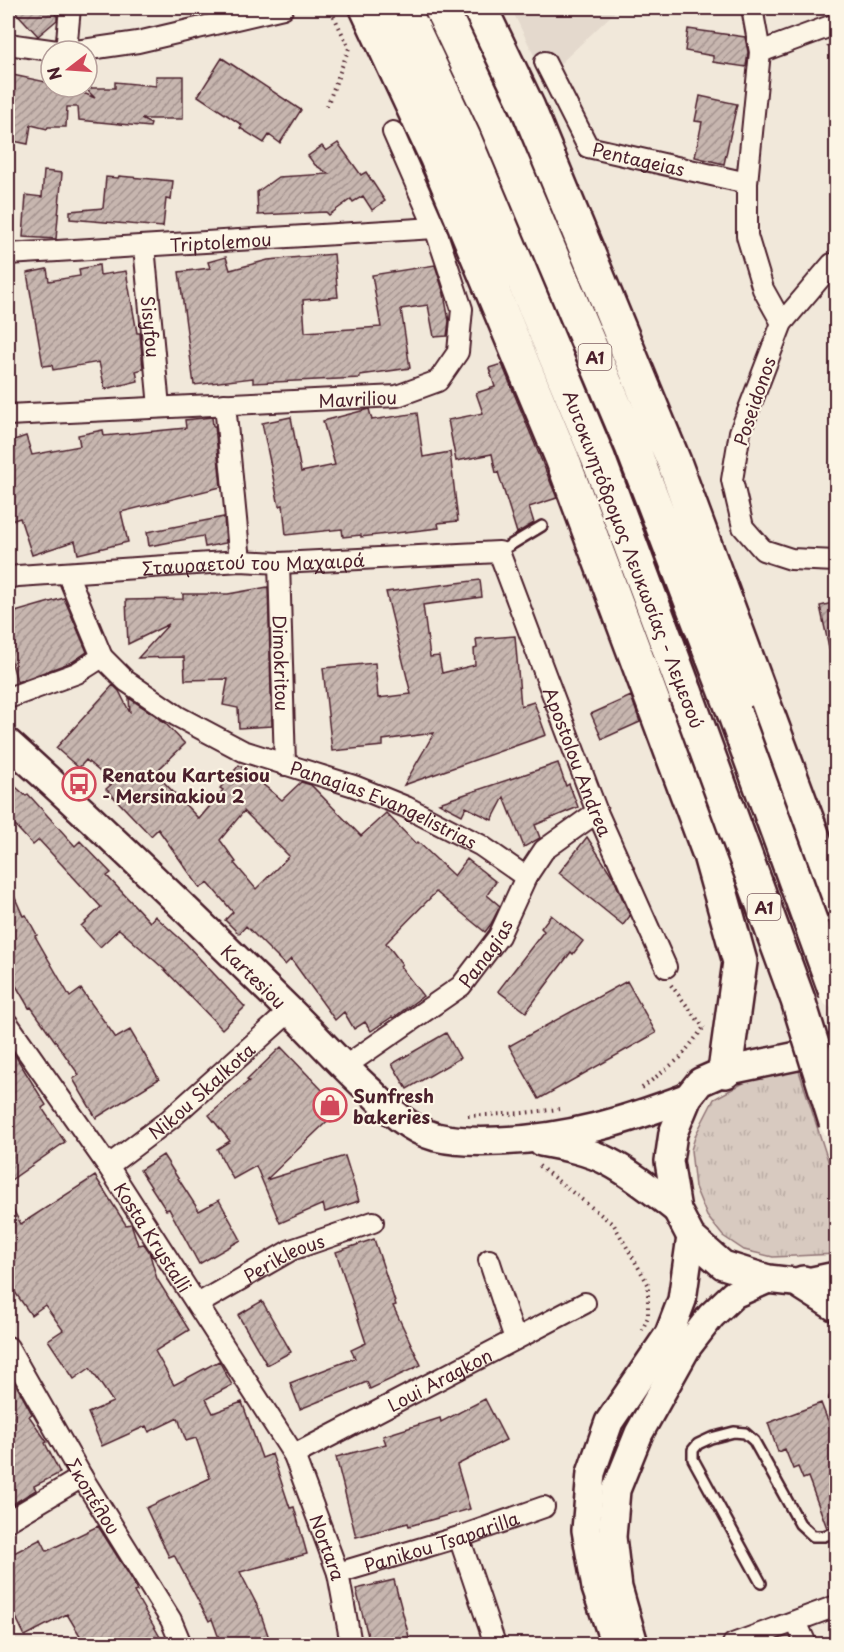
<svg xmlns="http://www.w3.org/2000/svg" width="844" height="1652" font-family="'Playpen Sans',sans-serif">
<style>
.built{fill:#e4d9cd}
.grass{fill:url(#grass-tufts);stroke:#917476;stroke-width:1.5}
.building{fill:url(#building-hatch);stroke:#4a1f2b;stroke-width:1.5;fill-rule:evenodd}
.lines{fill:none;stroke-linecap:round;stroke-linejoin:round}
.lane-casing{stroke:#4a1f2b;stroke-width:14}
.street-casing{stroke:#4a1f2b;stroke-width:24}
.secondary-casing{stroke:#4a1f2b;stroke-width:32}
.highway-casing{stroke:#4a1f2b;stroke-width:38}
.path{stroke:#4a1f2b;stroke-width:4;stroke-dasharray:1.5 4.5;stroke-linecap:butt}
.lane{stroke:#fcf5e5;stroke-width:9}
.street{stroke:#fcf5e5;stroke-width:20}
.secondary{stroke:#fcf5e5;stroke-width:27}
.highway{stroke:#fcf5e5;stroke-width:33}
.highway-bridge-casing{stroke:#4a1f2b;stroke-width:38;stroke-linecap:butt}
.highway-bridge{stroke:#fcf5e5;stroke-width:33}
.labels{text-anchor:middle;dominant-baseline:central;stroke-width:4.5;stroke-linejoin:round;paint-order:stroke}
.shield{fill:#fcf5e5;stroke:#7f5f63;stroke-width:1.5}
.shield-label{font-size:16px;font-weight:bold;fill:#4a1f2b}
.street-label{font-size:18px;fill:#4a1f2b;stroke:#fcf5e5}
.poi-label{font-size:18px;font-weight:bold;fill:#4a1f2b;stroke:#fcf5e5;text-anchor:start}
</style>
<defs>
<pattern id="grass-tufts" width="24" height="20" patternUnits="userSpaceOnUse" patternTransform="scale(1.5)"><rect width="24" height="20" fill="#d8cac0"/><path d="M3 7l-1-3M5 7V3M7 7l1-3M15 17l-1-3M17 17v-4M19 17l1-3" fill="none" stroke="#bbada5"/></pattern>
<pattern id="building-hatch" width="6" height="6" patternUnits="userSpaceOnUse" patternTransform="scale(1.5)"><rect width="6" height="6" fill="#c7b6af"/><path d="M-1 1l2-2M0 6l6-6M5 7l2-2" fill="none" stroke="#a4938f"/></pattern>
</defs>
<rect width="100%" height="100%" fill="#f1e8da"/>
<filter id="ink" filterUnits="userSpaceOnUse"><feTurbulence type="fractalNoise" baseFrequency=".0167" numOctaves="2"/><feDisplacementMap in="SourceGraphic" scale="12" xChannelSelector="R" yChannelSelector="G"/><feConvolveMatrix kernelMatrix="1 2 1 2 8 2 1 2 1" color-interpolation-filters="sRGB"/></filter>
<g filter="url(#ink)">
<!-- built -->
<path class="built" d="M511,8h108l-74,70z"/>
<!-- grass -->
<path class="grass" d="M798,1068l38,117v69l-63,3 -29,-7 -21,-14 -16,-20 -12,-29 -4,-37 5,-16 18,-35 55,-30z"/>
<!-- building -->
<path class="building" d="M12,8h38l7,8v4l-19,16z
M688,29l57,8 3,15 -2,15 -33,-5v-6l-28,-5z
M222,58l79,52 -21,33 -11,-8 -5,8 -24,-15 2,-3 -44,-29z
M8,74l43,9v4l21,1 23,10 -10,-10h30v-6l41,4v-10h27v43h-42l10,5 -1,3 -71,-7 -1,-13h-11l-1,20h-18l-1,2 -16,-4 -3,19 -20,-4z
M700,96l37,8 -13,60 -29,-7 7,-35 -7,-1z
M338,143l23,32 5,-3 19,29 -13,9 -9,-14 -10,6 -2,-3 -22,16 -3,-3 -68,3 -1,-23 21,-15 51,-3 -14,-9 -7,-9 14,-10 4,5z
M44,171l18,2 -6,66 -33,-2 3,-42 16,2z
M119,176l54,5 -2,19 -5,-1 -3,28 -93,-8v-8l33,-3 3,-31 12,1z
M334,254l4,43 -35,3 2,32 76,-5 -9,-52 63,-10 9,29 5,27 -2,15 -13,1 -6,-32 -27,4 9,59 -50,7v3l-107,5v-5l-59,7 -15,-113 31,-4 -2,-6 18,-5 4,13 38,-10z
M99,265l1,10 26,-4 11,62h3l3,36 -7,2 2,10 -33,8 -6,-27 -46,8 -1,-5 -9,1 -16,-93 20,-4 2,12 31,-5 -1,-7z
M502,364l55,134 -28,9 5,16 -17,10 -19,-61 -2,1 -4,-19 -36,7 -8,-41 35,-7 -7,-20 19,-6 -6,-19z
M369,409l3,11 45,-7 6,44 27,-5 8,69 -20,2 1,5 -78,9v-2l-18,2 -1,-8 -56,6 -3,-30 -4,1 -17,-83 29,-6 10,55 34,-7 -12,-44z
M212,417l1,9h2l6,61 -100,25 7,30 -50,12 -3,-13 -43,14 -12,-37 -12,4v-80l18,-6 6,19 48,-9 -2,-11 25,-5 1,6 82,-8 -1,-8z
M224,517l2,26 -21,4 -2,-11 -54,10 -2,-14z
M480,580l2,17 -59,8 7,52 9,-1 3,17 33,-8 -1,-16 3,-1 -1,-9 39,-3 6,70 13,-4 12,33 -142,50 30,-52 -51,7v6l-51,5 -9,-83 52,-5 3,35 33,-4 -25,-102z
M268,587l4,139 -33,2 -1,-20 -15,-3 5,-26 -43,1 -1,-23 -46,1 31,-34 -41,20 -2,-44 57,-1v-5h45z
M64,598l23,54 -15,10 -55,20 -9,-34v-34z
M837,602v49l-7,1 -10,-46z
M113,685l6,6 11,22 -1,-15 26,17 7,7 1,-1 22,23 -25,24 4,4 -5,5 40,42 24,-29 -3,-2 19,-23 43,35 19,-18 10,3 50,51 25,-23 30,31 2,-2 36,34 13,-17 29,23 -9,13 13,11 -9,18 -6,8 -49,-40 -50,51 16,21 -2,2 23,30 -30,22 -1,-1 -21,14 -6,-9 -11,7 -10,-17 -9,8 -44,-61 -6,6 -39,-39 -7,8 -14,-14 8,-8 -25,-29 -8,5 -42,-59 -7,7 -45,-47 7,-6 -27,-23 -7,8 -23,-20zM244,811l45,45 -33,33 -22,-26 2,-1 -16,-22z
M631,696l9,26 -38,17 -11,-25z
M558,763l8,23 3,-2 9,23 -43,18 5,13 -16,9 -20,-50 -12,23 -26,-13 -4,8 -23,-12z
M8,780l18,16 2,-2 47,52 5,-5 31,32 -4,3 43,46 5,-6 31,28 59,63 -23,22 -58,-60 -45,-40 -19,18 -19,-21 20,-19 -62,-67 -6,5 -25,-27z
M587,837l26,40 17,39 -7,9 -64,-52z
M8,882l15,34 3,-1 11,20 -2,1 35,61 11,-8 35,49 14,-8 29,49 -63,39 -23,-39 6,-4 -48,-68 -2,1 -21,-36z
M551,915l32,26 -10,13 -2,-2 -45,60 -28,-21 46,-60 -3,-3z
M627,981l29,52 -117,66 -30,-53z
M446,1033l14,25 -53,31 -15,-25z
M8,1044l38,61 -4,3 23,34 -57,40z
M281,1047l44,46 4,-4 15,16 -78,75 79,-24 14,45 -34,11 -2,-8 -43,19 -24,-57 -23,13 -16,-30 13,-8 -21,-26 40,-34 -2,-1z
M163,1155l36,56 20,-11 22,40 -42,24 -30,-55 -3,1 -26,-40z
M95,1176l31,49 5,-1 1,2 6,19 6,-1 5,7 8,28 32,51 -34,21 19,34 45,-24 13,24 -26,14 7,14 29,-11 20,56 10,-4 18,54 4,-1 13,47 -67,18 19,37 12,35h-50l-9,-25 -3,2 -35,-66 -5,2 -23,-49 64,-30 -14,-40 -10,3 -8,-23 -29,14 -3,-6 -44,20 -14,-33 25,-11 -23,-34 -16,11 -26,-39 15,-10 -18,-25 -14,10 -19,-27 3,-2 -7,-10v-75l13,23z
M374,1239l22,66 -3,1 28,59 -51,24 -3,-7 -67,27 -10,-26 65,-25 -4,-8 15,-7 -30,-91z
M262,1301l29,51 -24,13 -29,-50z
M8,1370l24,44 -3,2 18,26 -2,1 15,30 -26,13 2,4 -28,17v-66l7,-4 -7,-15z
M485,1399l21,41 -49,25 13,44 -61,17 -1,-3 -52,14 -20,-80 50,-13 -3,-8 57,-18 1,4z
M821,1403l16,41v81l-10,3 -19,-51 -5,2 -5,-12 -5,2 -8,-20 -7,3 -10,-29z
M98,1526l35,55 4,10 -3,1 30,52h-79l-18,-30 -42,22 -17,-35v-45l33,-17 6,12z
M394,1580l17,64h-41l-14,-55z"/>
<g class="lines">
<defs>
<path id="lane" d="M499,552l43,-26
M835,1399l1,3
M761,1583l-68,-124v-9l5,-6 13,-6 23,-6 11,1 9,8 46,83 13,12h11l12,-4"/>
<g id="street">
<path d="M752,8l8,44 -13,131v53l16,53 19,34"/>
<path d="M8,44l49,7"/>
<path d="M66,51l4,-43"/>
<path d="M76,51l62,-9 145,-34"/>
<path d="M760,52l76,-28"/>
<path id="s1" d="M545,62l43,85 159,36"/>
<path id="s2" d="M144,246l15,161"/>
<path id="s3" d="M8,254l427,-26"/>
<path d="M832,264l-50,59 -42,109 -8,48 11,47 20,23 28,9 45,2"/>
<path d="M225,404l15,157"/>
<path id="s4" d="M8,415l389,-19 41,-15 20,-29 4,-43 -27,-81 -42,-96"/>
<path id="s5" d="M279,563l6,202"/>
<path id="s6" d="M67,573l35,84 24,24 51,35 66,35 111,35 52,21 74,38 46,32"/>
<path id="s7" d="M8,578l10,-2 222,-15 39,2 220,-11 98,260 69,155"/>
<path d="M8,698l69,-25 25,-16"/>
<path id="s8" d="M8,1024l100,142 186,289 44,118 13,71"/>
<path id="s9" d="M344,1067l117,-81 38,-50 27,-59 18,-27 53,-38"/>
<path id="s10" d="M108,1166l62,-47 120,-108"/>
<path d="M489,1260l26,79"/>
<path id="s11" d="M198,1304l93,-54 82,-28"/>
<path id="s12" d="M8,1347l74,130 89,143 10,24"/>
<path id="s13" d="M294,1455l291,-152"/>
<path d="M8,1521l74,-44"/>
<path d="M459,1537l36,107"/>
<path id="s14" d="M338,1573l121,-36 85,-30"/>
<path d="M796,1622l10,22"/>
<path d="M733,1644l103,-38"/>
</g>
<g id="secondary">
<path id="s15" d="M8,743c95,85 187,175 279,265 28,27 54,57 83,83 19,19 40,39 66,46 21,5 41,5 63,4 67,-2 126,-20 189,-44"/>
<path d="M836,1048l-111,23 -25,11 -12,15 -15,36 -4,28 8,49 14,27 32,28 45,14 35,4 33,-7"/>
<path d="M541,1142c22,4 48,9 68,20 25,13 46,31 68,48"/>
<path d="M615,1644l-19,-56 -10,-58 5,-57 18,-51 60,-88 13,-34 9,-63"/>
<path d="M634,1644l-16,-56 -6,-51 4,-47 23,-57 48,-86 24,-31 23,-22 34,-15"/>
</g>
<path id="highway" d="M367,8l69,148 126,302 148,397 30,107 -15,109
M403,8l61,130 134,320 88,236
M441,8l55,116 136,322 102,266
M480,8l48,100 146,354 162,437
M803,1283l33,21"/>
</defs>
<!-- lane casing -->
<use href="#lane" class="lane-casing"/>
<!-- street casing -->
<use href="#street" class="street-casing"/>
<!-- secondary casing -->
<use href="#secondary" class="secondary-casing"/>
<!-- highway casing -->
<use href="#highway" class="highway-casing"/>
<!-- path -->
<path class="path" d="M828,45l8,11
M327,106l22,-58 -19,-40
M671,985l33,43
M642,1088l38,-30 24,-31
M468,1116l55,-3 36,-4
M539,1166l75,59 34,59v33l-6,13"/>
<!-- lane -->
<use href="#lane" class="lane"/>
<!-- street -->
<use href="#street" class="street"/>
<!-- secondary -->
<use href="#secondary" class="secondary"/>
<!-- highway -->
<use href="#highway" class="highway"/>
<defs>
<path id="highway-bridge" d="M686,694l112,306 38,122
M734,712l102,280"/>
</defs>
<!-- highway-bridge casing -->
<use href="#highway-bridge" class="highway-bridge-casing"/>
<!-- highway-bridge -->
<use href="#highway-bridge" class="highway-bridge"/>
</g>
</g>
<!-- icons -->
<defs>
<symbol id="bus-ring" viewBox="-11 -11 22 22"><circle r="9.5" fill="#fcf5e5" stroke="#d1495b" stroke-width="1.5"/><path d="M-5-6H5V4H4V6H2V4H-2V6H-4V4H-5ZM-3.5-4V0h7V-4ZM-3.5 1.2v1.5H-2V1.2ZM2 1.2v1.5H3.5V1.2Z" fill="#d1495b"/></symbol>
<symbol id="shop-ring" viewBox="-11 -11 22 22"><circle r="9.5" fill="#fcf5e5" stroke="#d1495b" stroke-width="1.5"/><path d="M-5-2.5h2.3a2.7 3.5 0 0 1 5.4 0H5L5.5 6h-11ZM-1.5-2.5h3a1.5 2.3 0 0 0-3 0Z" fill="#d1495b"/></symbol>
</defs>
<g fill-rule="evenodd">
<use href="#bus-ring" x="60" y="765" width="38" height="38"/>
<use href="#shop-ring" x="311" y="1086" width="38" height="38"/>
</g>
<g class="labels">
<!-- shield labels -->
<g class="shield">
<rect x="578.5" y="344" width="33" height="26" rx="4.5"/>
<rect x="747.5" y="894" width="33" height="26" rx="4.5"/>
</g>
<g class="shield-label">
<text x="595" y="357">A1</text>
<text x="764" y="907">A1</text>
</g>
<!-- street labels -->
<g class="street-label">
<text stroke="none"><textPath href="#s1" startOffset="147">Pentageias</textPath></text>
<text stroke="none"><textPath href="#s3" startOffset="213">Triptolemou</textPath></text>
<text stroke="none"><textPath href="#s2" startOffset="81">Sisyfou</textPath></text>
<text stroke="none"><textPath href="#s4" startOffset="350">Mavriliou</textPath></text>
<text transform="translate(754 401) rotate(-71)">Poseidonos</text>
<text transform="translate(634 559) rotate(69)">Αυτοκινητόδρομος Λευκωσίας - Λεμεσού</text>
<text stroke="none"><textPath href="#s7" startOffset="246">Σταυραετού του Μαχαιρά</textPath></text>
<text stroke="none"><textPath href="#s5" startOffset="100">Dimokritou</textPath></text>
<text stroke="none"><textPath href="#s7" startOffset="716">Apostolou Andrea</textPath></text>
<text stroke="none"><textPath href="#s6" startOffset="412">Panagias Evangelistrias</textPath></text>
<text stroke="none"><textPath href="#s9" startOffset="183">Panagias</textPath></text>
<text stroke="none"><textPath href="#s15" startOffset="339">Kartesiou</textPath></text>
<text stroke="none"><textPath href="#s10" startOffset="120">Nikou Skalkota</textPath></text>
<text stroke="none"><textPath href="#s8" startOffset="258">Kosta Krystalli</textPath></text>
<text stroke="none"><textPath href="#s11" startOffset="98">Perikleous</textPath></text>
<text stroke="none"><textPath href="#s13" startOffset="164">Loui Aragkon</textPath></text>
<text stroke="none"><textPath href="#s12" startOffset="172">Σκοπέλου</textPath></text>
<text stroke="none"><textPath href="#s14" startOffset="108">Panikou Tsaparilla</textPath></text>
<text stroke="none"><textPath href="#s8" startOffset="616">Nortara</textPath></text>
</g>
<!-- poi labels -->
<g class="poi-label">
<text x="102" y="774">Renatou Kartesiou<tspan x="102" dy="21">- Mersinakiou 2</tspan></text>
<text x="353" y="1095">Sunfresh<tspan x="353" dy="21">bakeries</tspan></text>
</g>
</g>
<!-- margin -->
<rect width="844" height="1652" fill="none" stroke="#fcf5e5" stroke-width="30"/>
<rect x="15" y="15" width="814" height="1622" fill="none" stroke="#4a1f2b" stroke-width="2" filter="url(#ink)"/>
<!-- north arrow -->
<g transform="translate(69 69) rotate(253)"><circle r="28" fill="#fcf5e5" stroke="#b59f9b" stroke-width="1.5"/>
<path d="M0-4.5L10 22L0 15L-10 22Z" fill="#d1495b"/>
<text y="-9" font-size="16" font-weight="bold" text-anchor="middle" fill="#4a1f2b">N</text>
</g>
</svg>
